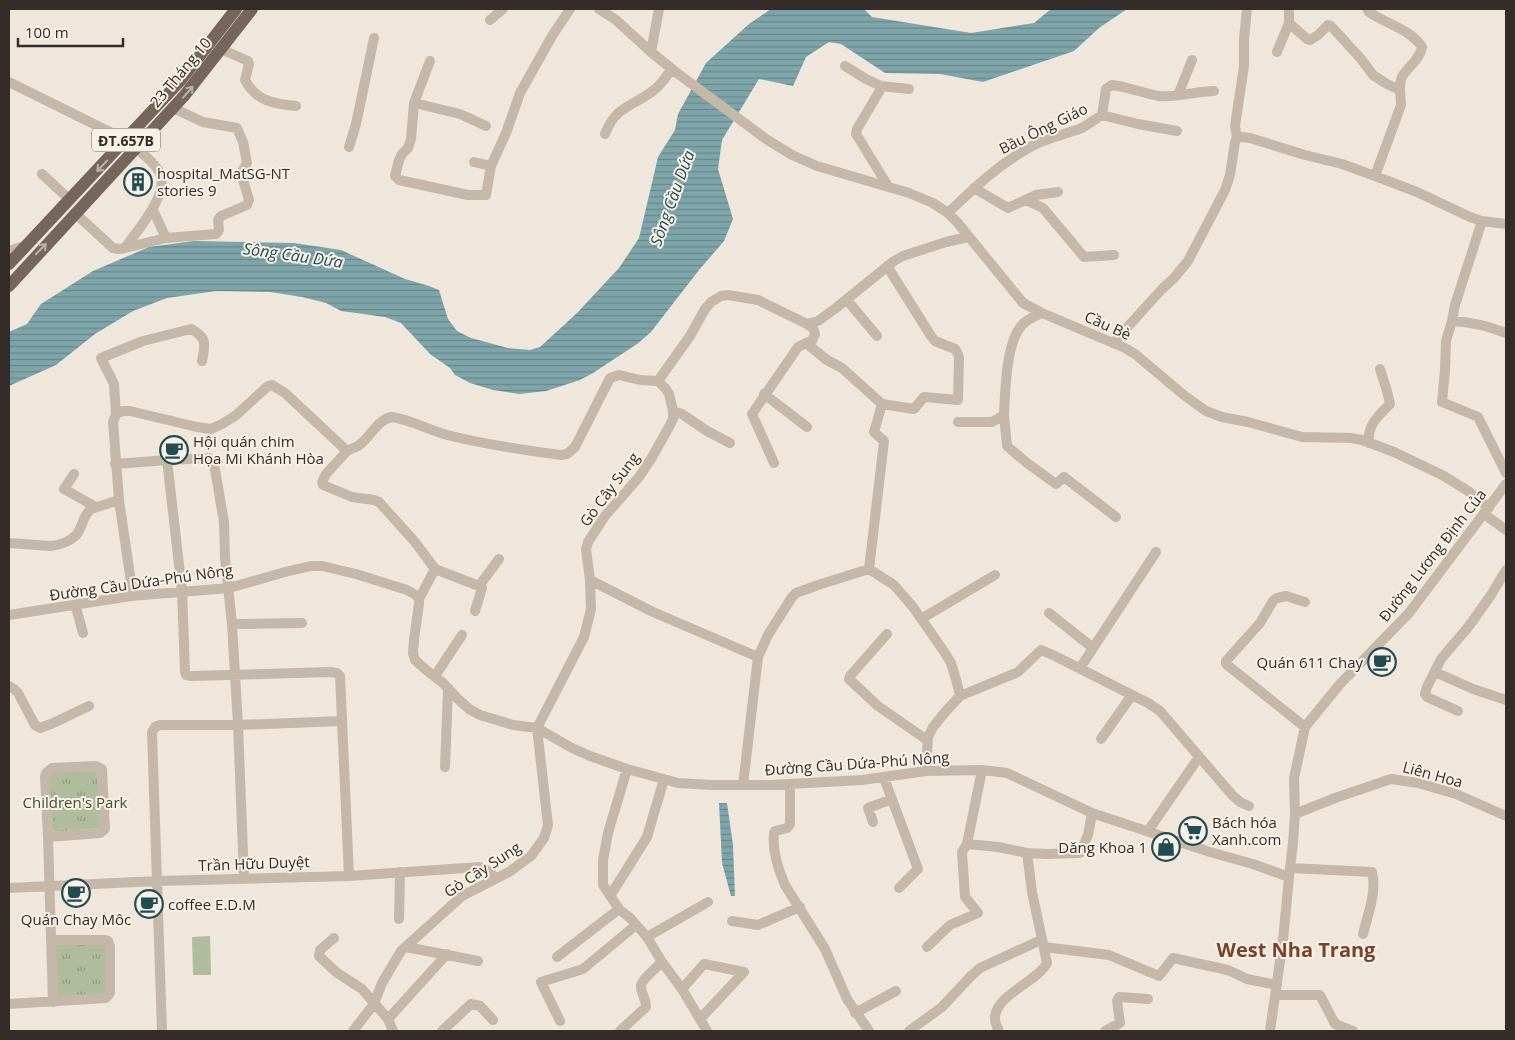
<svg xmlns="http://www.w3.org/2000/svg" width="1515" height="1040" font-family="'Open Sans',sans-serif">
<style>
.grass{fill:url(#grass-tufts)}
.pitch{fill:#b0bd9d}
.water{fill:url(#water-rules)}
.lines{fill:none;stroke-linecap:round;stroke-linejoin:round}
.minor{stroke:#c6b8a8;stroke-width:10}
.major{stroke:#75655a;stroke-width:12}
.oneway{stroke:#bdb2a8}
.labels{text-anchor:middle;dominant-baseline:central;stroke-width:4;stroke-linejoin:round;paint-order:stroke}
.shield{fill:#f8f1e7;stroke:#6f6761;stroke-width:1}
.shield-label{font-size:14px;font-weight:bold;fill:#342c28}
.street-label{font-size:15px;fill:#342c28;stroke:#f8f1e7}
.poi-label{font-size:15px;fill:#342c28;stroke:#f8f1e7;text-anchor:start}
.park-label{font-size:15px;fill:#41502e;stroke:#f8f1e7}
.water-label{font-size:16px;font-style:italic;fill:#214c52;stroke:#f8f1e7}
.district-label{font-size:20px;font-weight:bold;fill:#7c4128;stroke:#f8f1e7}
</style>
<defs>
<pattern id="grass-tufts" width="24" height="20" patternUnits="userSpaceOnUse" patternTransform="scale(1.25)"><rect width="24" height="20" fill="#b0bd9d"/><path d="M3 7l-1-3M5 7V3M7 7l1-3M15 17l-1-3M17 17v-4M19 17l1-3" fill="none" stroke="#909a80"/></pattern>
<pattern id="water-rules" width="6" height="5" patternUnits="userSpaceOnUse" patternTransform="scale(1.25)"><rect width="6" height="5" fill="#7da5aa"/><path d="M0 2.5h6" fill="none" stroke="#67878a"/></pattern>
</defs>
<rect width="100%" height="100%" fill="#efe7db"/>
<!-- grass -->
<path class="grass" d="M97,769l5,59 -48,4 -4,-5 -2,-50 4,-6z
M54,943l52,2 -1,50 -50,2z"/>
<!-- pitch -->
<path class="pitch" d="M210,936l1,39h-18l-1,-38z"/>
<!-- water -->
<path class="water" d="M771,9h93l8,8 99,16 63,-10 17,-14h76l-28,19 -25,23 -91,31 -43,-8 -55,-1 -44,-29 -12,-2 -23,15 -13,29 -34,-7 -37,61 -4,29 15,50 -9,22 -25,29 -48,62 -14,12 -44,29 -13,7 -34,11 -27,3 -26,-4 -23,-7 -15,-8 -5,-7 -20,-14 -29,-31 -16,-6 -44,-6 -15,-8 -24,-6 -32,-5 -54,-1 -49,7 -34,13 -38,23 -39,31 -47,21v-54l18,-8 14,-20 52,-33 56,-24 45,-6 100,2 47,7 64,29 24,7 10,4 9,29 9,12 14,7 37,10 22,2 10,-3 37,-34 42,-45 20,-30 19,-81 17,-27 3,-16 28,-51 43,-39z
M719,803h8l6,42 2,51h-4l-9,-33z"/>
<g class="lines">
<!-- minor -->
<path class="minor" d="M599,9l17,11 35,32 26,21 89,66 26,16 25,11 92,27 24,10 15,10 9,9 66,81 19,10 83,35 10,6 50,42 21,15 16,6 26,5 54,15 49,1 11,2 32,12 50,24 24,15 21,17
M1367,9l2,3c15,11 43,18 53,35 -2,13 -14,19 -20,30 -4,8 -1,19 -1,28l-26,71
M490,20l13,-11
M1289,23l18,16 3,1 8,-5 10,-10 3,1 30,33 12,16 14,9 13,6
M221,49l27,12 1,3 -4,16c11,21 29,24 51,26
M651,52l8,-43
M1277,52l12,-29v-14
M430,61l-16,42 -3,36 -3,9 -6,6 -3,6 -4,16 4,4 69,15h18l5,-29 15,-33 14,-40 32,-57 18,-27
M845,66l21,13 15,7 -2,6 -22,37 -1,5 32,52
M9,82l117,58
M881,86l28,3
M1178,95l14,-35
M414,103l46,11 26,12
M1102,115l4,-26 6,-4c16,2 31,8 47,11 18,2 37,-5 55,-5
M605,134c11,-29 28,-27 49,-44 8,-6 12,-14 18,-21
M1237,138l-2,-12 9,-60v-27l3,-30
M349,147l7,-23 18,-86
M474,162l17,4
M42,174l28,26
M974,188l34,20 28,-13 22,-3
M1026,200l17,8 41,49 30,-2
M153,210l13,28
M948,213c27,-26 51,-49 84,-67 15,-8 31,-11 47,-17 7,-2 16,-10 23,-14l36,9 39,7
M76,214l37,34 5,1 7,-1c11,-16 45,-54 35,-75 -5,-10 -16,-18 -24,-25
M1482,221l-27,84 -3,16 -6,20 -1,29 -3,32 36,15 28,56
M125,248l41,-10 50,-4 3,-4 -1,-10 3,-4 26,-11 2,-5 -8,-27 6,-10 -4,-21 -6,-14 -34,-6 -30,-14
M9,251l18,-6
M847,300l30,36
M1452,321c20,1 36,5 54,12
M807,324l6,4 2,6 -3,7 -6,2 21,17 15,8 40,36 -8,28 10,9 -15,128
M1113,343l49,-54 12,-11 14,-17 37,-71 5,-15 5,-33 2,-4 5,-1 8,1 55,17 37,9 33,12 42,16 53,25 12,4 24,3
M764,394l43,33
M882,404l32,5 10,-12 34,3 1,-43 -2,-5 -2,-3 -20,-8 -4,-5 -44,-70
M673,411l9,3 25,17 23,12
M116,414l-2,-30 -13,-26 42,-17 48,-12c17,9 14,16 11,32
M1004,415l3,31 20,17 29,21 8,-7 52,40
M958,422h34l12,-7c1,-23 2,-73 18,-90 5,-6 13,-9 20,-12
M1369,443c-2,-18 9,-27 21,-39l-3,-13 -7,-22
M347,451l-21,23 -4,8 1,3 29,12 22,3 5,2 36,40 20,27 -16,30
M774,463l-22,-49 46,-67 8,-4
M115,464l52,-4 15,131 3,81 1,3 6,1 138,-4 7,1 3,3 9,200
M74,474l-10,15 32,18
M119,500l-6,-78 3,-8 7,-3h7l67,16 14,2 11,-5 13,-8 33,-30 4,-1 13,8 62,58c3,-2 7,-3 11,-5 12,-8 19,-26 33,-29 18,2 38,13 56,18 37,9 75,15 114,20l6,-1 8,-7 35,-69 9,-3 21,5 18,1
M1484,514l22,16
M9,543l42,3c9,-1 20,-5 26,-12 6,-8 6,-19 14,-25l28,-9 14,96
M435,569l44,17
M590,580l63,32 105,45
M1305,602l-19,-6 -9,2 -4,3 -13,22 -34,38v3l79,63
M75,604l8,29
M475,611l7,-23 -3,-2 20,-27
M1049,613l44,35
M9,615l122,-19 98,-8 56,-16 26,-6h11l34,8 51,16 9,5 3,4v5l-5,36 -1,13 2,7 10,9 18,14 14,15 12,11 11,6 33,10 24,3 35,20 18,8 37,13 51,14 35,2h58l91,-5 64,-9 56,-1 25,3 85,40 118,39 43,12 36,13
M921,619l74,-44
M232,624l70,-1
M887,634l-37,42 -1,3 29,27 49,34
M1080,668l76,-116
M1435,672l38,17 33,11
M435,676l27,-41
M9,686l5,3 4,4 17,32 5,3 11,-4 38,-18
M1458,711l-31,-14 -2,-3 2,-7 14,-28 28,-33 22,-31 15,-25
M1101,739l31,-44
M445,767l3,-78
M627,769l-19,64 -5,27v25l16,24 11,9 17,19 15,25 20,27 25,42
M926,771l2,-34 5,-10 13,-16 14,-15 58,-24 23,-22 14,6 93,47 12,8 73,85 7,6 9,4
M884,778l34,91 -19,19
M790,784v40l-3,4 -12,3 -1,2c-2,18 4,36 11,52l40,64 22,50 22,32
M743,785l15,-128 10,-22 24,-38 4,-4 22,-8 51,-16 25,16 19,22 32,46 6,10 6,20 3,13
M1295,814l40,-16 56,-19 27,4 38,11 50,22
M873,822l-5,-14 24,-9
M1148,831l51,-74
M48,837l52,-4 5,-4 -3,-60 -6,-3 -44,2 -6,5 -1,4 3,60 5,165
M967,844l31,3 29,6
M1290,868l82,4c5,20 -4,42 -9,62
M244,878l-6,-153 104,-4
M9,888l149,-7 191,-5 131,-9 9,4 6,7
M610,896l37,-59 17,-58
M399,919l1,-47
M732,921l26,4 42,-18
M647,937l61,-35
M334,938l-14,12 -1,6 17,16 26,17 26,30 5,12
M406,947l72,14
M927,947l23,-22 28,-12 -13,-16 -3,-45 5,-8 15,-74
M1044,947l65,8 50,21 14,-18 55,12 19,9 30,6
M557,957l62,-48
M682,989l22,-25 40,8 -44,47
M1276,995h44l15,29 18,7
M9,1004l97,-6 4,-5v-47l-2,-5 -3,-1h-54
M855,1013l41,-22
M388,1019l59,-65
M560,1021l-19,-39 42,-13 53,-44
M162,1031l-10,-299 3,-5 5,-2h78l-6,-101 -7,-66 -1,-36 -10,-58 -5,-6 -42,2
M353,1031l21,-27 8,-21 19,-32 61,-55 47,-24 22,-16 13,-18 4,-13 -11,-97 47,-91 7,-28 -1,-29 -4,-31 2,-7 17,-26 34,-39 12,-18 18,-32 4,-8v-8l-4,-17 -3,-5 -8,-8 32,-45 15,-27 6,-7 10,-6 7,-1 30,5 49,24 11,-3 18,-13 58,-47 9,-5 43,-14 22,-5
M442,1031l29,-27 9,2 13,14
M620,1031l26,-24c0,-10 -5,-13 -5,-20 -1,-6 16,-20 21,-25
M909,1031l33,-24 29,-31 9,-8 61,-28
M999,1031c-2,-4 -5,-10 -4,-15 3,-22 43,-35 52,-53l-15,-71 -5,-39 20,1 33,-1 8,-18 4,-22
M1105,1031l15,-8 -3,-22 2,-4 29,2
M1270,1031l13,-91 6,-63 4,-34 2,-29 -1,-36 11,-51 35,-43 69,-71 97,-129"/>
<!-- major -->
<path class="major" d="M9,264l171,-183 56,-72
M9,286l175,-190 68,-87"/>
</g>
<!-- one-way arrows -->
<defs><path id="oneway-shaft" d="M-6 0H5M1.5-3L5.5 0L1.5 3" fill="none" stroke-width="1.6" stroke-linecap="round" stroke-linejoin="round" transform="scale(1.25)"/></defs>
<g class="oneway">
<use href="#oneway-shaft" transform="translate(188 92) rotate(-49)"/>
<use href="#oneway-shaft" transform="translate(102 166) rotate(133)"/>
<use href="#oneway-shaft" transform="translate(41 249) rotate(-46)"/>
</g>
<!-- icons -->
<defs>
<symbol id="building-ring" viewBox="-11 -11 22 22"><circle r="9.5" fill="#f8f1e7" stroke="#214c52" stroke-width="1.5"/><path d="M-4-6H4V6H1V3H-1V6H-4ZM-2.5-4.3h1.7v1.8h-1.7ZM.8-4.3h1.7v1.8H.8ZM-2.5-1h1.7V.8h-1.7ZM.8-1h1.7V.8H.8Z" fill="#214c52"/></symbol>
<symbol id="cafe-ring" viewBox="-11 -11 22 22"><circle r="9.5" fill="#f8f1e7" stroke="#214c52" stroke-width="1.5"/><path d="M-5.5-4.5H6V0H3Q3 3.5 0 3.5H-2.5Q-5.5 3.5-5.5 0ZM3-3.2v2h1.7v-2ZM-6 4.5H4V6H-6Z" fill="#214c52"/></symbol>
<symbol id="supermarket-ring" viewBox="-11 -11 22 22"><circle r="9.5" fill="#f8f1e7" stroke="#214c52" stroke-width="1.5"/><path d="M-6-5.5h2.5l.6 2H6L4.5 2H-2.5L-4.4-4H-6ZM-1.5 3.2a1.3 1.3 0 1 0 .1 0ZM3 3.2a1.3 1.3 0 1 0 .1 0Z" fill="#214c52"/></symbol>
<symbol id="shop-ring" viewBox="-11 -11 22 22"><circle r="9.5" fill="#f8f1e7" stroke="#214c52" stroke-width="1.5"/><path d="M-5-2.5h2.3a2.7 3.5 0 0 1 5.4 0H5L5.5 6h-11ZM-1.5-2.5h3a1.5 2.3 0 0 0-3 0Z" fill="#214c52"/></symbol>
</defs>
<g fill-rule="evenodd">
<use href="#building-ring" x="122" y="166" width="32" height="32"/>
<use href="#cafe-ring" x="158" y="434" width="32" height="32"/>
<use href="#cafe-ring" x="1366" y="646" width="32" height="32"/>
<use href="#supermarket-ring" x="1177" y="815" width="32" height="32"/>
<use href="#shop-ring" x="1150" y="831" width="32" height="32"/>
<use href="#cafe-ring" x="60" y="877" width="32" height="32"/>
<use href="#cafe-ring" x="133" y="888" width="32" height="32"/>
</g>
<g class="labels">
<!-- shield labels -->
<rect class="shield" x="92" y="128.5" width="68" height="23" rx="4"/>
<g class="shield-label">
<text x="126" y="140">ĐT.657B</text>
</g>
<!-- street labels -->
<g class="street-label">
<text transform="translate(180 72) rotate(-50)">23 Tháng 10</text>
<text transform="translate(1043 128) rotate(-26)">Bầu Ông Giáo</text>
<text transform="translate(1108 325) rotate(24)">Cầu Bè</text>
<text transform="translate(609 489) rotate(-53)">Gò Cây Sung</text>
<text transform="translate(1432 555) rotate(-52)">Đường Lương Định Của</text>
<text transform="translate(141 582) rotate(-8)">Đường Cầu Dứa-Phú Nông</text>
<text transform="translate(857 763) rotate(-4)">Đường Cầu Dứa-Phú Nông</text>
<text transform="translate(1433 774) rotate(15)">Liên Hoa</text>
<text transform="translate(254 863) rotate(-2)">Trần Hữu Duyệt</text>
<text transform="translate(482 869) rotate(-33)">Gò Cây Sung</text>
</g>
<!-- poi labels -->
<g class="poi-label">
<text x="157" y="173">hospital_MatSG-NT<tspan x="157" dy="17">stories 9</tspan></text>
<text x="193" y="441">Hội quán chim<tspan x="193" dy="17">Họa Mi Khánh Hòa</tspan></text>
<text x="1363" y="662" text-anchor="end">Quán 611 Chay</text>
<text x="1212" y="822">Bách hóa<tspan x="1212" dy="17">Xanh.com</tspan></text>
<text x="1147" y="847" text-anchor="end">Dăng Khoa 1</text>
<text x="168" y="904">coffee E.D.M</text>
<text x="76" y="919" text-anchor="middle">Quán Chay Môc</text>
</g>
<!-- park labels -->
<g class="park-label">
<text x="75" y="802">Children's Park</text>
</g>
<!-- water labels -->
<g class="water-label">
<text transform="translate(672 198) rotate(-70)">Sông Cầu Dứa</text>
<text transform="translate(293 255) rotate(8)">Sông Cầu Dứa</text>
</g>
<!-- district labels -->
<g class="district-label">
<text x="1296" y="949">West Nha Trang</text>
</g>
</g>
<!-- border -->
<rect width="1515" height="1040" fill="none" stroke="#342c28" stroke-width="20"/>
<!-- scale -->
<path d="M18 38v8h105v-8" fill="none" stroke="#342c28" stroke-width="2.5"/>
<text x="25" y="38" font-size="15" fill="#342c28" stroke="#f8f1e7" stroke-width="4" paint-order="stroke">100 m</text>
</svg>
